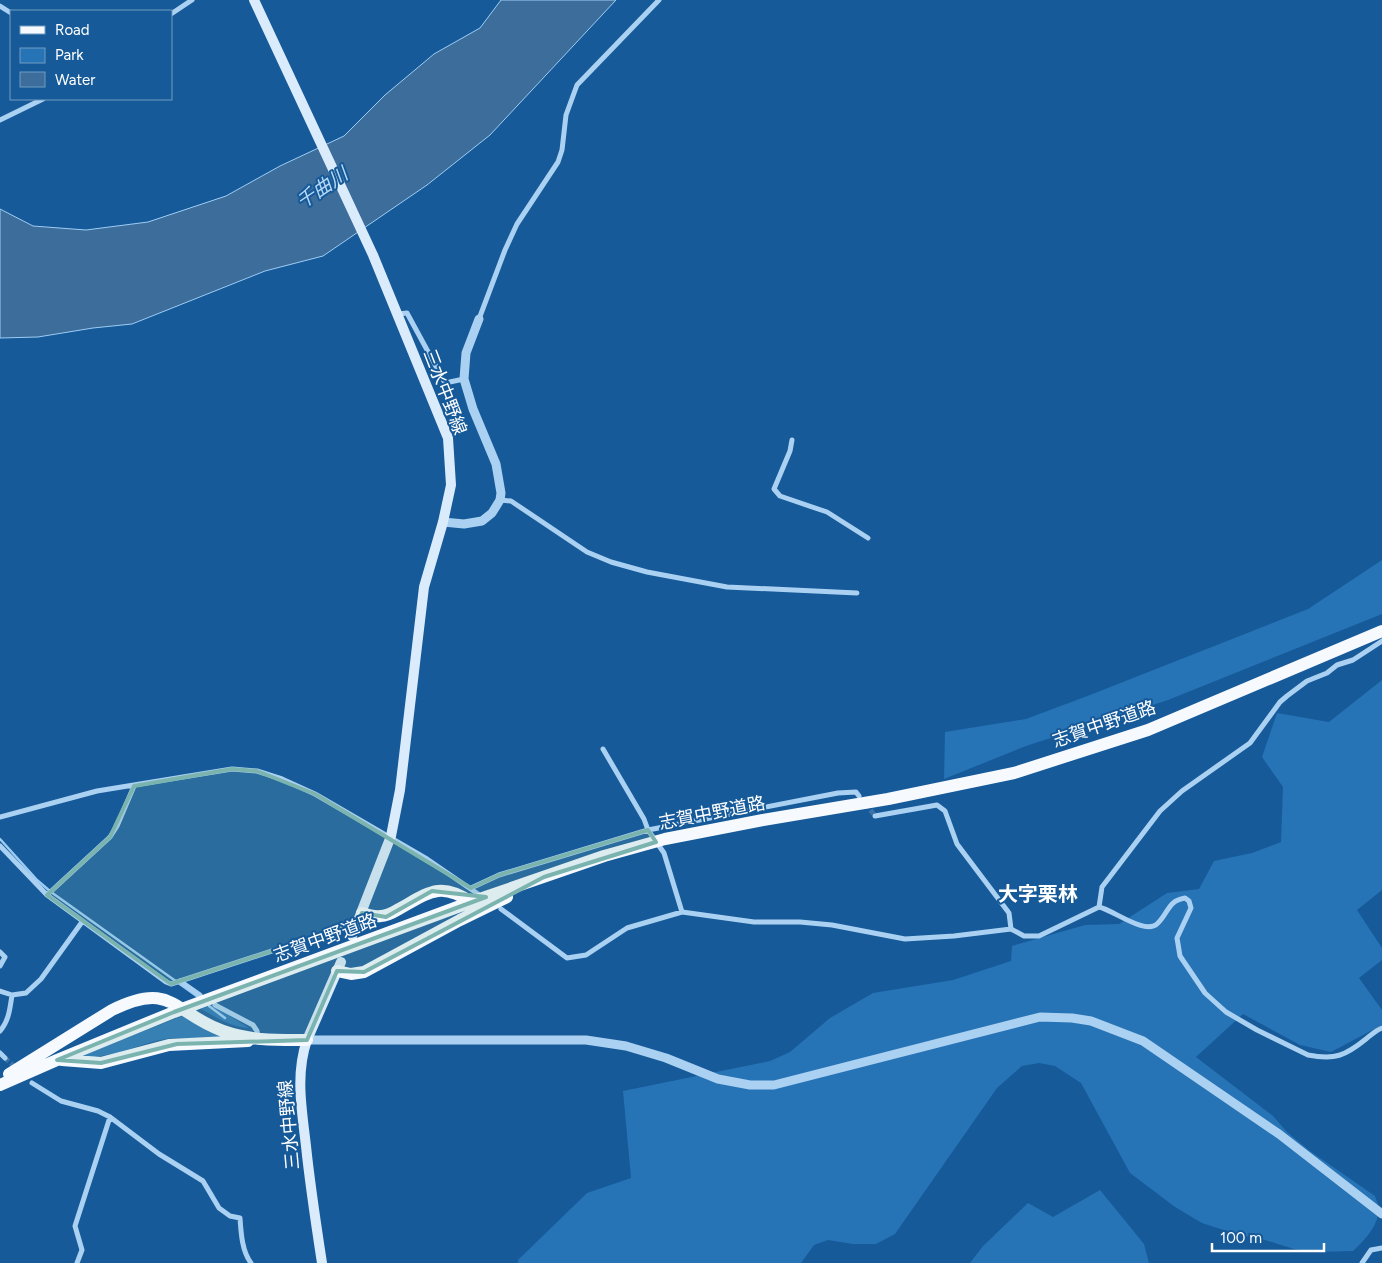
<svg xmlns="http://www.w3.org/2000/svg" width="1382" height="1263" font-family="Figtree,'Noto Sans JP',sans-serif">
<style>
.green{fill:#2673b6}
.water{fill:#3d6d9a;stroke:#9dcdf5}
.lines{fill:none;stroke-linecap:round;stroke-linejoin:round}
.stream{stroke:#9dcdf5;stroke-width:2.5}
.minor-tunnel{stroke:#3973a8;stroke-width:5;stroke-dasharray:5 2.5;stroke-linecap:butt}
.minor{stroke:#abd1f2;stroke-width:5}
.tertiary{stroke:#abd1f2;stroke-width:9}
.secondary{stroke:#daebfc;stroke-width:10}
.primary{stroke:#f6faff;stroke-width:12}
.marked{fill:#7bb4af;fill-opacity:0.2;stroke:#7bb4af;stroke-width:4;stroke-linejoin:round}
.labels{text-anchor:middle;dominant-baseline:central;stroke-width:4;stroke-linejoin:round;paint-order:stroke}
.street-label{font-size:18px;fill:#fff;stroke:#165a99}
.water-label{font-size:19px;font-style:italic;fill:#b7daf8;stroke:#165a99}
.quarter-label{font-size:20px;font-weight:bold;fill:#fff;stroke:#165a99}
</style>
<rect width="100%" height="100%" fill="#165a99"/>
<!-- green -->
<path class="green" d="M1382,560v54l-214,86 -142,46 -82,33 1,-47 81,-13 64,-24 218,-86z
M1382,680v210l-25,20 25,38v12l-23,18 23,32v15l-51,27 -31,-7 -57,-31 -47,43 77,59 14,16 23,19 65,45c1,4 4,9 4,12 0,17 -14,32 -26,43l-37,1 -22,-3 -29,-9 -26,-5 -37,-12 -27,-16 -45,-34 -49,-90 -26,-17 -16,-3 -17,3 -25,22 -102,146 -19,10h-23l-25,-4 -14,5 -13,18h-283v-3l69,-67 44,-15 -8,-87 147,-30 20,-9 40,-34 43,-25 80,-13 58,-19 1,-15 73,-21 34,-1 48,-31 32,-4 15,-28 38,-8 29,-11 2,-55 -21,-30 15,-44 52,9z
M212,1005l37,23c-18,-1 -32,-10 -48,-19z
M185,1015l49,24 -63,-1 -16,3 -38,12 -32,6 -5,-3z
M1100,1190l44,54 5,19h-179l13,-17 45,-43 25,14z"/>
<!-- water -->
<path class="water" d="M501,0h115l-126,135 -63,50 -104,71 -58,15 -133,53 -39,4 -55,9 -38,1v-129l33,17 53,4 62,-8 78,-26 54,-30 64,-30 41,-41 49,-41 46,-26z"/>
<g class="lines">
<!-- stream -->
<path class="stream" d="M0,839l37,41 14,12 147,105
M209,1006l16,12"/>
<!-- minor-tunnel -->
<path class="minor-tunnel" d="M866,804l9,12
M5,1058l11,10"/>
<!-- minor -->
<path class="minor" d="M0,6l11,7
M171,14l21,-14
M0,120l43,-21
M398,314l9,-1 38,70 19,-4
M479,319l26,-69 12,-26 41,-62 4,-12 4,-35 11,-30 82,-85
M792,440l-2,11 -16,38 6,7 47,16 41,26
M500,500l11,1 76,51 24,10 36,10 80,15 130,6
M603,749l41,70 4,11 16,23 18,59
M875,816l62,-11 8,6 12,33 52,69 2,16
M0,817l97,-26 135,-22 25,2 25,8 33,15 112,65 51,35
M0,846l47,49 119,87 5,2 174,-57 10,2
M471,888l28,-13 149,-45 190,-37 18,-1 3,4
M47,895l63,-58 7,-11 17,-40
M1099,907l3,-20 58,-76 22,-20 68,-48 30,-41 7,-6 20,-15 20,-8 10,-8 16,-5 29,-19
M501,909l66,49 19,-3 41,-27 55,-16 72,10h46l32,3 73,14 49,-3 57,-7 13,7h15l60,-29c14,3 46,28 58,17 12,-11 10,-23 28,-26l4,3 2,7 -14,30 3,18 25,37 21,19 31,18 51,25c27,5 37,1 58,-16 5,-4 10,-9 16,-11
M0,952l5,5 -5,9
M180,981l20,14
M0,991l12,4 14,-2 15,-14 41,-57
M215,1005l38,20 4,6 1,7
M0,1031c9,-10 10,-23 12,-36
M0,1053l5,5
M32,1083l29,18 37,10 12,6 49,37 44,27 16,27 11,8 10,2c1,15 2,33 11,45
M77,1263l5,-13 -7,-24 35,-109
M1362,1263l9,-13 11,-2"/>
<!-- tertiary -->
<path class="tertiary" d="M443,522l21,2 18,-3 10,-8 8,-13 1,-7 -5,-29 -23,-55 -9,-30 2,-26 13,-34
M307,1040h279l40,6 40,12 52,21 32,6h24l266,-68 32,1 19,3 52,20 136,93 103,80"/>
<!-- secondary -->
<path class="secondary" d="M254,0l119,255 75,183 3,47 -8,37 -19,65 -24,203 -9,46 -39,100
M322,1263c-6,-39 -12,-78 -16,-117 -4,-36 -11,-71 1,-106l34,-78"/>
<!-- primary -->
<path class="primary" d="M362,913c6,2 12,4 19,3 7,0 13,-4 18,-7 29,-16 41,-28 72,-7
M337,971l14,3 13,-2 96,-52 47,-23
M62,1060l39,3 68,-18 79,-4
M9,1074l103,-64c60,-30 61,3 111,21 28,10 55,9 84,9
M0,1085l57,-25 117,-48 297,-110 133,-46 61,-17 98,-19 125,-21 126,-26 134,-43 234,-99"/>
</g>
<!-- marked area -->
<path class="marked" d="M232,769l25,2 58,23 156,94 28,-13 149,-45 8,12 -112,35 -180,95 -27,-1 -30,69 -130,4 -76,19 -44,-3 117,-48 312,-115 -54,-6 -46,26 -24,-4 -7,16 -10,-2 -174,57 -124,-89 63,-58 24,-51z"/>
<g class="labels">
<!-- street labels -->
<g class="street-label">
<text transform="translate(445 392) rotate(69)">三水中野線</text>
<text transform="translate(1104 724) rotate(-19)">志賀中野道路</text>
<text transform="translate(712 813) rotate(-11)">志賀中野道路</text>
<text transform="translate(325 938) rotate(-20)">志賀中野道路</text>
<text transform="translate(289 1125) rotate(-95)">三水中野線</text>
</g>
<!-- water labels -->
<g class="water-label">
<text transform="translate(322 188) rotate(-34)">千曲川</text>
</g>
<!-- quarter labels -->
<g class="quarter-label">
<text x="1038" y="894">大字栗林</text>
</g>
</g>
<!-- legend -->
<rect x="10" y="10" width="162" height="90" fill="#165a99" stroke="#739cc2"/>
<rect x="20" y="26" width="25" height="8" fill="#f6faff" stroke="#739cc2"/>
<text x="55" y="35" font-size="15" fill="#ffffff">Road</text>
<rect x="20" y="48" width="25" height="15" fill="#2673b6" stroke="#739cc2"/>
<text x="55" y="60" font-size="15" fill="#ffffff">Park</text>
<rect x="20" y="72" width="25" height="15" fill="#3d6d9a" stroke="#739cc2"/>
<text x="55" y="85" font-size="15" fill="#ffffff">Water</text>
<!-- scale -->
<path d="M1212 1243v8h112v-8" fill="none" stroke="#ffffff" stroke-width="2.5"/>
<text x="1220" y="1243" font-size="15" fill="#ffffff" stroke="#165a99" stroke-width="4" paint-order="stroke">100 m</text>
</svg>
